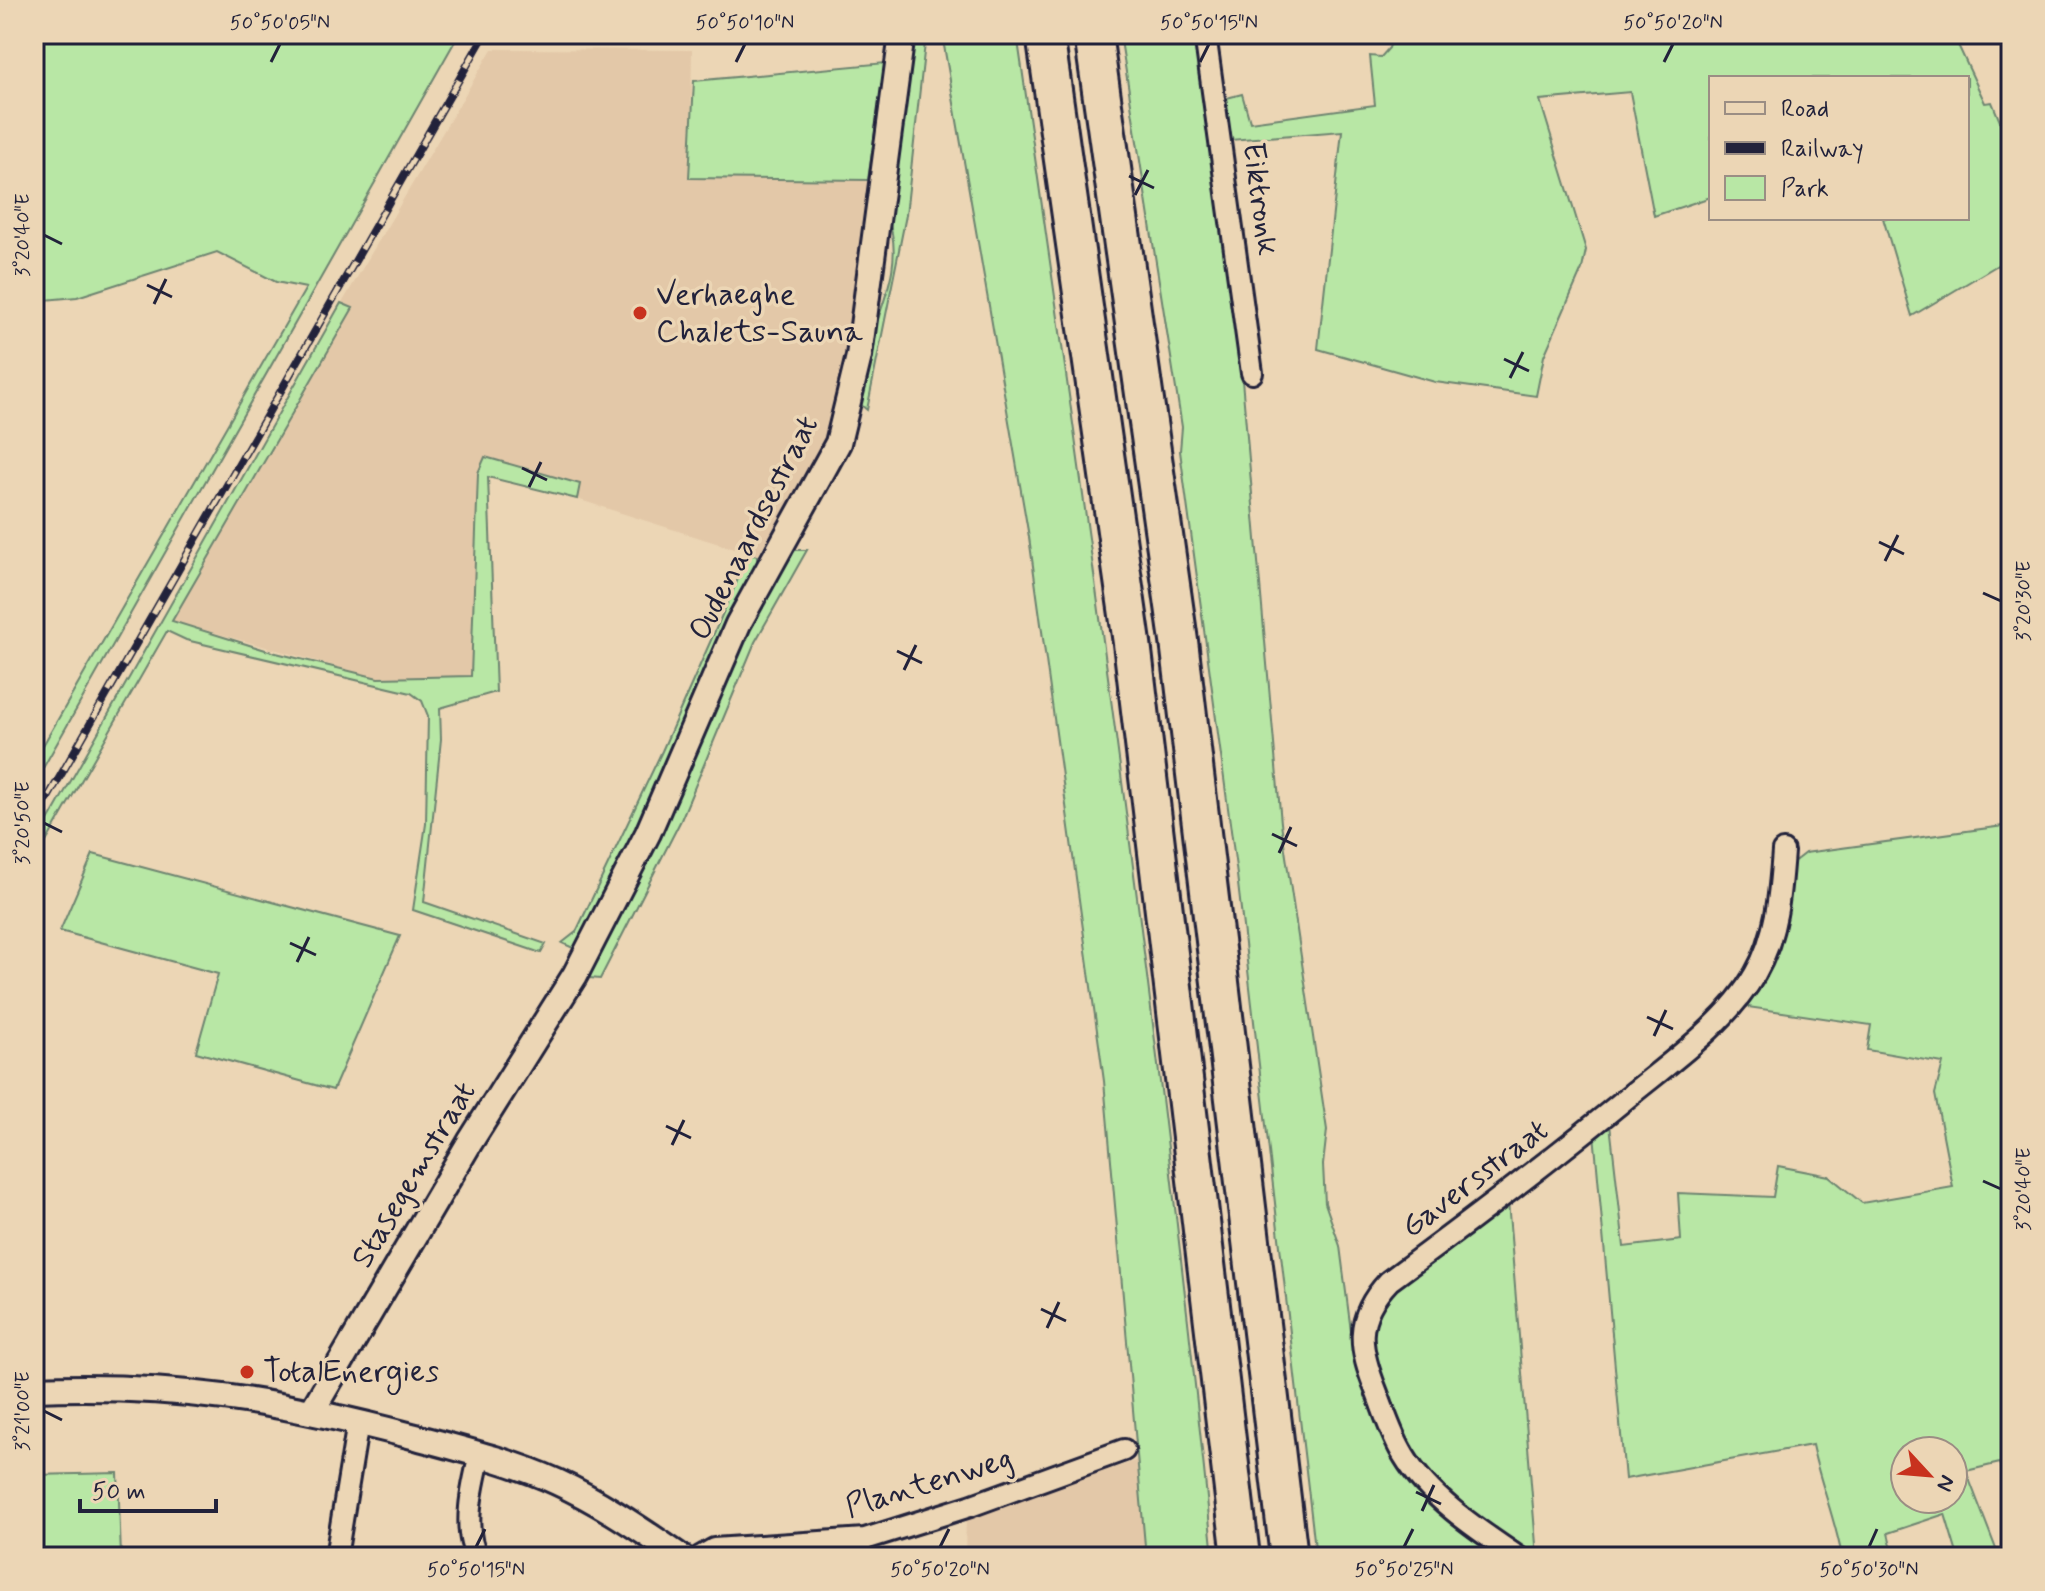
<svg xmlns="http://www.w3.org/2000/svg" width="2045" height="1591" font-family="Mynerve,sans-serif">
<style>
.built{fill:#e3c8a8}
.green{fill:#b8e7a5;stroke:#6d8470;stroke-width:2;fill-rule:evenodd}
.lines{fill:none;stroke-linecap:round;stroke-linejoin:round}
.minor-casing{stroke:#22223b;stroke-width:26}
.tertiary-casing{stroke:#22223b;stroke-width:30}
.motorway-casing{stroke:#22223b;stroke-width:42}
.minor{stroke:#ecd6b5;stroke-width:20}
.tertiary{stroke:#ecd6b5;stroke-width:24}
.motorway{stroke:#ecd6b5;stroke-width:36}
.rail-casing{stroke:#22223b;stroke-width:8}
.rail{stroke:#ecd6b5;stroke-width:5;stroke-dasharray:15;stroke-linecap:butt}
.ticks{fill:none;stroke:#22223b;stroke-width:3}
.poi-dot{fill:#c8321e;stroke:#ecd6b5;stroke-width:3}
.labels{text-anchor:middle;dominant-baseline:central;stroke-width:7;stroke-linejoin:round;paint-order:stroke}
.street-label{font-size:32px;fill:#22223b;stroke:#ecd6b5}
.poi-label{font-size:32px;fill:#22223b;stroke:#ecd6b5;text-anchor:start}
.neatline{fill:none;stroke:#22223b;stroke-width:3}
.ticks-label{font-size:20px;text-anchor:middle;fill:#22223b}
</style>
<rect width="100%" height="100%" fill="#ecd6b5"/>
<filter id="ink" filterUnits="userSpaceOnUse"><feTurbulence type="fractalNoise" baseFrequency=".0125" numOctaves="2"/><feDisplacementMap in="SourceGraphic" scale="16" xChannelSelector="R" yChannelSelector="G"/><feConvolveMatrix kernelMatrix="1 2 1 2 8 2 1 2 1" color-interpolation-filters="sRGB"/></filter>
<g filter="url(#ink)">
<!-- built -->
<path class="built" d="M492,49l200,1 -2,128 178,2 -24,209 -11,39 -14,30 -62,98 -180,-57 3,-14 -95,-28 -11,99 -3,120 -93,2 -206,-57 180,-312 -10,-6z
M1138,1460l8,97h-181l1,-40z"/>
<!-- green -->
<path class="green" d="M34,34h134l6,6 16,-6h269l-425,750v-23l272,-473 -30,-6 -59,-30 -140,45 -43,4z
M910,34h16l-20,181 -39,195 -7,-6c3,-18 3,-38 8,-55 12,-42 38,-87 19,-132z
M942,34h75c74,506 145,1014 196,1523h-67l-42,-476 -75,-544z
M1120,34h75l44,312 42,477 46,307 -4,35 2,38 15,43 16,124 8,3 27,70 114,114h-189l-79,-682 -57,-424 2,-24z
M1393,34h560l32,69 7,-1 19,46v109l-99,59 -29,-98h84v-140h-256v119l-57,19 -24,-124 -90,8 46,150 -4,19 -38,87 -8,40 -101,-14 -117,-33 24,-218 -112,9 -7,-41 19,-5 8,28 125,-17 -5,-49 11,1 8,-9z
M885,63l-17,117 -179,-2 5,-97z
M341,303l12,5 -181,313 100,31 106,26 93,-2 7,-203 7,-16 95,27 -3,15 -89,-22 8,215 -56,16 1,31 -17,163 122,42 -5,9 -128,-43 13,-86 2,-108 -6,-15 -11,-8 -225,-53 -19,-9 -133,232v-17z
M794,550h13l-52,92 -74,178 -81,159 -10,-1 2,-19 134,-286 53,-105z
M749,554l8,2v7l-76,175 -100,208 -8,2 -11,-5 14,-11 86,-181z
M2011,825v669l-11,-31 -34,8 30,78 -2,8h-36l-13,-43 -57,19 6,24h-52c-7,-39 -22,-74 -30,-112l-187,34 -31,-346 16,-9 14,123 57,-7 -3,-47 95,4 5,-31 51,10 33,27 91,-16 -18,-93 8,-31 -76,-13 4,-25 -130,-19 51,-143 13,-10zM1905,1451h48v48h-48z
M93,854l307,82 -67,154 -137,-38 22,-78 -158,-43z
M1508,1201l29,356c-51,-29 -111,-66 -136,-121 -7,-17 -12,-35 -18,-52 -12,-33 -19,-57 1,-87z
M118,1473l3,84h-84l-3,-82z"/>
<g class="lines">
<defs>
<path id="minor" d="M1205,34l47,339
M336,1557l22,-135
M478,1557c-17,-25 -5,-74 2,-102
M700,1557l14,-8 151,-10 105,-33 154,-56
M1518,1557c-40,-27 -89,-59 -114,-101 -12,-19 -19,-42 -27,-63 -18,-45 -24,-74 12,-112 83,-61 165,-123 245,-189 42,-34 94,-71 121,-118 22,-38 25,-81 28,-123"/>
<path id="tertiary" d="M34,1389c139,-6 244,12 378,47 48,13 99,25 145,46 44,20 84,48 124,75
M312,1411l158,-269 105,-167 73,-142 90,-209 100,-181 21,-87 43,-322"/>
<path id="motorway" d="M1045,34l87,609 109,914
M1093,34l86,607 110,916"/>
</defs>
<!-- minor casing -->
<use href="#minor" class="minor-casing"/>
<!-- tertiary casing -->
<use href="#tertiary" class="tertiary-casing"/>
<!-- motorway casing -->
<use href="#motorway" class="motorway-casing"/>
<!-- minor -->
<use href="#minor" class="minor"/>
<!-- tertiary -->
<use href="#tertiary" class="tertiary"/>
<!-- motorway -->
<use href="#motorway" class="motorway"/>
<defs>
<path id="rail" d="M34,822l451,-788"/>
</defs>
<!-- rail casing -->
<use href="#rail" class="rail-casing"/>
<!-- rail -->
<use href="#rail" class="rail"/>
</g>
</g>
<!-- ticks -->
<path class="ticks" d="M271,62l9,-18M736,62l9,-18M1200,62l9,-18M1664,62l9,-18M1129,176l25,12M1135,195l13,-25M44,235l18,9M147,285l25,12M154,304l12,-25M1504,359l25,12M1510,378l13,-26M522,468l25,12M529,487l12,-25M1879,542l25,12M1885,561l13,-26M1983,593l18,8M897,651l25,12M904,670l12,-25M44,823l18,9M1272,834l25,12M1279,853l12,-26M290,943l26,12M297,962l12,-25M1647,1017l26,12M1654,1036l12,-26M666,1126l25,12M672,1145l12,-25M1983,1181l18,8M1041,1309l25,12M1047,1328l12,-26M44,1411l18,9M1416,1492l25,12M1422,1511l12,-26M476,1547l9,-18M940,1547l9,-18M1404,1547l9,-18M1869,1547l8,-18"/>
<!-- markers -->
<g class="poi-dot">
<circle cx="640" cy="313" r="8"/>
<circle cx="247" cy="1372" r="8"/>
</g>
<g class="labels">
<!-- street labels -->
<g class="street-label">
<text transform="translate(1260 199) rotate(82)">Eiktronk</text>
<text transform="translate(754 528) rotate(-63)">Oudenaardsestraat</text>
<text transform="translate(414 1175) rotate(-59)">Stasegemstraat</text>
<text transform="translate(1475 1179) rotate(-37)">Gaversstraat</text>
<text transform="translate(929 1483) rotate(-17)">Plantenweg</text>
</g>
<!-- poi labels -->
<g class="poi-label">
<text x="656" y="295">Verhaeghe<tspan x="656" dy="37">Chalets-Sauna</tspan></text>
<text x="263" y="1372">TotalEnergies</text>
</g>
</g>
<!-- margin -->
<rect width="2045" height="1591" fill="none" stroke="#ecd6b5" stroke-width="88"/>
<!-- legend -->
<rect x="1709" y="76" width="260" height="144" fill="#ecd6b5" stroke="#9b8e84" stroke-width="2"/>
<rect x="1725" y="102" width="40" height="12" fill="#ecd6b5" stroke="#9b8e84" stroke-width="2"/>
<text x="1781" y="116" font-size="24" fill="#22223b">Road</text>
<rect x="1725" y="142" width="40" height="12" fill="#22223b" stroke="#9b8e84" stroke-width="2"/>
<text x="1781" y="156" font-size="24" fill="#22223b">Railway</text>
<rect x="1725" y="176" width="40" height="24" fill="#b8e7a5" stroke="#9b8e84" stroke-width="2"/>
<text x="1781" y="196" font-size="24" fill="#22223b">Park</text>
<!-- north arrow -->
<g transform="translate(1929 1475) rotate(116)"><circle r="38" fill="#ecd6b5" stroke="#9b8e84" stroke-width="2"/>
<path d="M0-6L14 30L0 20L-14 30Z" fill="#c8321e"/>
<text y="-12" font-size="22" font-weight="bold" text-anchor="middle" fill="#22223b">N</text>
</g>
<!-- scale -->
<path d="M80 1499v12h136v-12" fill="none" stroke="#22223b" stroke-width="4"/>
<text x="92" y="1499" font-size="24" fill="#22223b" stroke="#ecd6b5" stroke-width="6" paint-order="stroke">50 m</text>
<rect x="44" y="44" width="1957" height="1503" class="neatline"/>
<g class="ticks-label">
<text x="280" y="29">50°50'05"N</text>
<text x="745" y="29">50°50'10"N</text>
<text x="1209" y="29">50°50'15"N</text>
<text x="1673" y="29">50°50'20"N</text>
<text transform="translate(22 235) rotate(-90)" y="7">3°20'40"E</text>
<text transform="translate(2023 601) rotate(-90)" y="7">3°20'30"E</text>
<text transform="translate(22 823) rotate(-90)" y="7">3°20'50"E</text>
<text transform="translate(2023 1189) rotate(-90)" y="7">3°20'40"E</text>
<text transform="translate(22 1411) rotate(-90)" y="7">3°21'00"E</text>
<text x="476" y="1576">50°50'15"N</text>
<text x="940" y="1576">50°50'20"N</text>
<text x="1404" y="1576">50°50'25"N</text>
<text x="1869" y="1576">50°50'30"N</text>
</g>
</svg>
